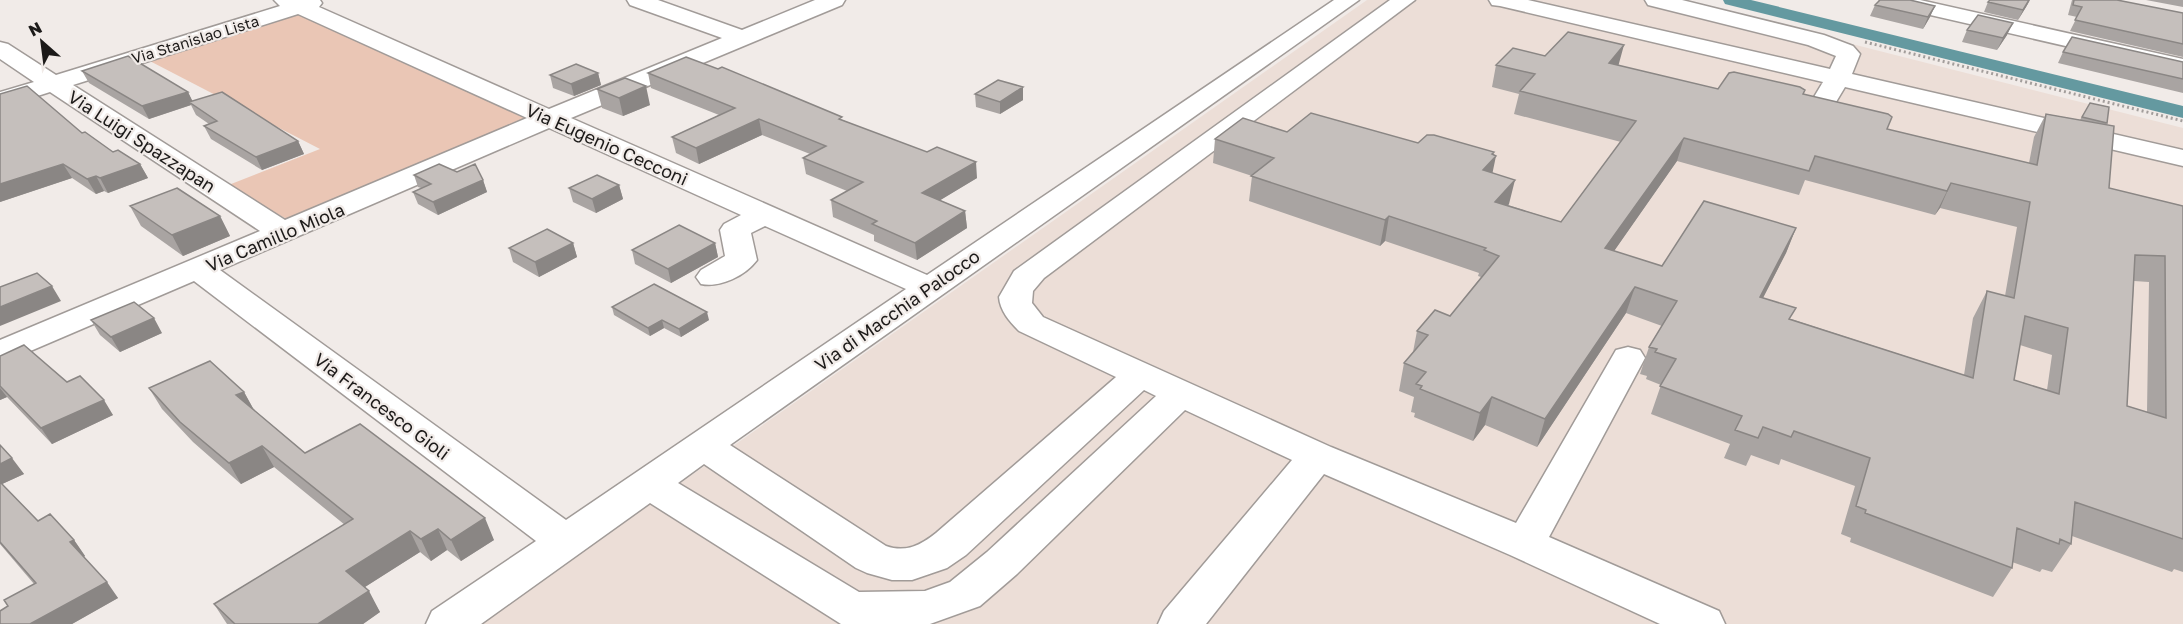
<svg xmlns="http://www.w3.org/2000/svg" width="2183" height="624" font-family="'Golos Text',sans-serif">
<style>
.built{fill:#ecded7}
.green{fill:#eac6b5}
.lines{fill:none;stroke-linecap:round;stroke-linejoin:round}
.canal{fill:#6499a0;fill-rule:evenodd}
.minor-casing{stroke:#a19b98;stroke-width:3}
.path{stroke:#a39e9c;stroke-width:3;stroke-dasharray:2 3;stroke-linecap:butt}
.minor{fill:#fff;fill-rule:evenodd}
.wall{fill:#a9a4a2;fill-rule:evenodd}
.shaded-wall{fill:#8a8684}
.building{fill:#c5bfbc;stroke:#8a8684;stroke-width:1.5;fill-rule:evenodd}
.labels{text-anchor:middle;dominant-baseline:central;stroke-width:4.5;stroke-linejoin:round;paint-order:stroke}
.far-street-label{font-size:15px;fill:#1c1a19;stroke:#f1ebe8}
.street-label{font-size:18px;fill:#1c1a19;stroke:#f1ebe8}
</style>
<rect width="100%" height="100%" fill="#f1ebe8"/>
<!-- built -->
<path class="built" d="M1367,0h311l505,128v496h-1703z"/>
<!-- green -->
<path class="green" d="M299,11l238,109 -243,103 -68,-37 94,-37 -176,-91z"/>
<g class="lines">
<!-- canal -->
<path class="canal" d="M1723,0h28l432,106v12l-458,-114z"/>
<defs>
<path id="minor" d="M274,0h46l2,3 -3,4 230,102 173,-71 -92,-33 -3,-5h31l84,30 73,-30h30l-3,5 -271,113 356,157 407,-275h25l-629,445 156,101c20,7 35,-1 50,-13l180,-156 -97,-46c-9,-9 -19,-20 -20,-34l15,-26 376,-271h25l-371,278 -11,13 -1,12 11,14 288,130 185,76 100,-173 12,-3 12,3 5,8 -96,179 170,74 6,13h-65l-150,-69 -186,-81 -118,150h-48l6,-13 128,-151 -107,-50 -168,164 -37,32 -50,18h-89l-191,-121 -169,121h-55l6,-13 104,-70 -342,-260 -194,83v-24l260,-109 -210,-139 -50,16v-16l34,-10 -34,-23v-17l8,2 48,31 224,-69zM298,14l229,104 -242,102 -212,-135zM549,128l192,87 -17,9 -4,6 5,26 -24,14 -5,7 5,7c19,4 44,-8 56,-24l-6,-27 14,-7 141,63 -340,231 -346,-250zM1144,390l12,6 -169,156 -37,30 -25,9 -66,1 -181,-109 26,-19 152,104 11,5 25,7h20l35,-12 19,-13z
M1489,0h39l302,69 6,-13 -28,-11 -160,-40 -3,-5h37l142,35 29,11 7,8 -8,20 331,76v16l-338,-79 -18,30 -9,3 -9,-3 -4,-5 18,-30 -323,-76 -8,-1z
M1880,0h40l263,59v14l-292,-67 -8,-1z"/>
</defs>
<!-- minor casing -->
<use href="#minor" class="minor-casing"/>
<!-- path -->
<path class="path" d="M1865,42l318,79"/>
<!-- minor -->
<use href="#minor" class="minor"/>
</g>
<!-- wall -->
<path class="wall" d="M2030,0l-4,7 -8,13 -34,-8 4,-10z
M2072,0h45l66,13v44l-113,-26 7,-14 -9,-2z
M2146,0h37v7z
M1875,5l55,12 -7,12 -53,-13z
M1967,30l40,5 -10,15 -35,-8z
M2063,52l120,10v31l-125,-30z
M1545,56l74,10 99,23 85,5 84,35 142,34 5,-26 12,-23 34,6 10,-17 17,20 -1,1 3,64 74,18v366l-9,-3 -2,3 -100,-36 -1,8 -19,28 -10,-3 -2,3 -28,-10v6l-19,29 -143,-55 1,-4 -10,-4 14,-48 -74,-27 -2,6 -28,-10 -5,11 -22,-8 6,-14 -79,-30 10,-29 -15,-6 1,-3 -7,-2 9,-27 13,-21 -36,-13 -89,134 -52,-22 -12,16 -59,-24 1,-4 -4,-1 3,-15 -15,-6 5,-28 9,-11 4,-21 33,-15 31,-39 -3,-1 1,-3 -94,-32 -5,5 -131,-45 3,-25 -39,-13 2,-24 72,-7 131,11 75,12 -1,18 17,31 -1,1 53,17 60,-80 -107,-28 5,-20 -27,-7 4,-22zM1677,161l122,34 6,-15 130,35 5,-7 77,19 -12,69 -18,-5 -14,27 -9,57 -173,-56 -28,-21 23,-45 10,-25 -134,38 -48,-15zM2134,281l15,1 -2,130 -20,-6zM2020,345l32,10 -5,35 -33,-10z
M82,71l106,21 4,9 106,40 6,13 -42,16 -51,-31 -7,-13 5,-2 -13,-9 -5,-10 -42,14 -60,-36z
M598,73l3,12 -27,11 -21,-8 -3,-13z
M648,73l195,47 134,58 -37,22 25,11 2,17 -50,32 -43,-19v-6l-41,-18 -2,-17 16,-9 -41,-17 -3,-16 7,-4 -48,-19 -63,29 -23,-11 -4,-16 47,-22 -68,-27z
M597,89l53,16 -27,11 -21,-8z
M0,94l82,39 31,19 27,12 8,14 -40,15 -4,-2 -8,3 -24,-16 -72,24z
M975,94l48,6 -23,14 -24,-7z
M457,172l26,8 4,12 -49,23 -20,-11 -5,-12 8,-4 -3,-1 -4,-12z
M619,185l4,14 -27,14 -23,-11 -4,-14z
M130,206l90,10 10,20 -47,20 -42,-30z
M573,243l4,14 -38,20 -26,-15 -4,-14z
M715,243l3,14 -47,26 -36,-19 -3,-14z
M612,307l97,13 -28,17 -17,-9 -14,8 -36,-21z
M91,320l71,13 -42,19 -20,-17z
M0,356l67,26 46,33 -61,29 -45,-47 -7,3z
M149,388l95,4 10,18 51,43 189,87 -33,21 -14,-11 -16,11 -11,-9 -55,35 15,25 -17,12h-136l-13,-20 131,-79 -71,-58 -33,17 -48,-42 -31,-33z
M0,445l24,29 -22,10 36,37 36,19 11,16 -1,1 34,41 -46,26h-72l8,-18 26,-22 -34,-40z"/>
<!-- shaded-wall -->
<path class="shaded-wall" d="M2030,0l-4,7 -8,13 5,-10z
M1935,6l-5,11 -7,12 5,-12z
M2013,23l-6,12 -10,15 6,-12z
M1624,45l-6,22 -9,-4z
M598,73l3,12 -27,11 -3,-12z
M646,86l4,19 -27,11 -4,-18z
M1023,87v13l-23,14v-12z
M188,92l6,12 -5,-2 2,3 -42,14 -7,-13z
M759,119l3,16 -63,29 -3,-16z
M1684,138l-7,23 -79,113 7,-26z
M298,141l6,13 -42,16 -6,-13z
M1494,152l-2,8 4,-4 -5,24 -8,-10z
M976,162l1,16 -53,32 -2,-17z
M63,164l9,14 -72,24v-18z
M140,164l8,14 -40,15 -8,-15z
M96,176l8,15 -8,3 -9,-15z
M483,180l4,12 -49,23 -5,-13z
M1515,180l-6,24 -19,22 5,-24z
M1951,183l-11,25 -5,7z
M619,185l4,14 -27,14 -4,-14z
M965,211l2,17 -50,32 -2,-17z
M220,216l10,20 -47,20 -11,-21z
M1389,216l-4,25 -5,5 5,-26z
M1796,228l-10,25 -36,70 10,-26z
M573,243l4,14 -38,20 -4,-15z
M715,243l3,14 -47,26 -3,-14z
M52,286l9,15 -61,25v-19z
M1635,287l-9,26 -89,134 8,-28z
M707,312l2,8 -28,17 -2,-8z
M154,318l8,15 -42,19 -9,-15z
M662,320l2,8 -14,8 -2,-8z
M0,388l7,9 -7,3z
M244,392l11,20 -19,-17z
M1492,397l-7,28 -12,16 7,-28z
M104,400l9,15 -61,29 -11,-16z
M262,446l12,21 -33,17 -12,-21z
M12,458l12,16 -24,11v-21z
M485,518l9,22 -33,21 -10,-21z
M438,529l9,21 -16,11 -10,-22z
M410,531l10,21 -63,40 -11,-21z
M74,540l11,16 -4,2 -11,-16z
M107,582l11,16 -46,26h-42z
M369,591l11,21 -17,12h-45z"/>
<!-- building -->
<path class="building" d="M1880,0h30l25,6 -7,11 -53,-12z
M1990,0h39l-6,10 -35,-8z
M2074,0h43l66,13v31l-108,-24 7,-13 -9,-2z
M1978,15l35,8 -10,15 -36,-8z
M1568,32l56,13 -15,18 109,26 11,-16 5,-1 66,15 5,3 -2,4 85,20 4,3 -5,12 150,36 9,-51 68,12 -5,62 74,18v333l-108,-37 -4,42 -11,-5 -1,5 -42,-16 -5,40 -147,-55 1,-3 -10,-4 14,-48 -76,-27 -3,6 -28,-10 -5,11 -23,-8 7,-14 -82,-30 16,-27 -21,-7 2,-3 -8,-2 28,-46 -42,-14 -90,132 -53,-22 -12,16 -60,-24 2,-3 -6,-2 10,-12 -22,-9 24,-28 -11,-4 18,-21 15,6 49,-60 -15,-6 2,-2 -97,-32 -4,4 -134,-44 23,-18 -59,-19 28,-21 44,14 24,-19 107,30 9,-8h7l60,17 -2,2 4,2 -13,14 32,10 -20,22 66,20 75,-101 -116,-30 15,-17 -39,-9 17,-17 32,8zM1684,138l125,33 6,-15 132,35 4,-8 79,19 -16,96 -27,-7 -14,87 -184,-59 7,-11 -36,-11 36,-69 -92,-27 -42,65 -57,-18zM2135,255l30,1 1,162 -39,-12zM2025,316l43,12 -9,66 -45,-14z
M2072,37l111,25v17l-120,-27z
M128,56l60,36 -46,14 -60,-35z
M686,57l32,12 4,-2 120,50 -3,2 88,33 10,-5 39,15 -54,31 43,18 -50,32 -43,-19 5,-3 -46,-21 32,-18 -60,-24 23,-12 -67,-27 -63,29 -24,-11 63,-29 -87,-35z
M576,64l22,9 -27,11 -21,-9z
M625,78l21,8 -27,12 -22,-9z
M998,80l25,7 -23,15 -25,-8z
M27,86l55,47 3,-1 28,20 5,-2 22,14 -40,14 -4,-2 -9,3 -24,-15 -63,20v-90z
M222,92l76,49 -42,16 -52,-31 13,-5 -28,-19z
M2090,103l19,4 -2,16 -25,-6z
M439,164l18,8 18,-8 8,16 -50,22 -20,-10 18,-8 -17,-9z
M597,175l22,10 -27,14 -23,-11z
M177,188l43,28 -48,19 -42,-29z
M679,225l36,18 -47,26 -36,-19z
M547,229l26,14 -38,19 -26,-14z
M37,273l15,13 -52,21v-20z
M654,284l53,28 -28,17 -17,-9 -14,8 -36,-21z
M134,302l20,16 -43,19 -20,-17z
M24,345l43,37 13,-6 24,24 -63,28 -41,-42v-30z
M210,361l34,31 -8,3 69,58 55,-29 125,94 -34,22 -13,-11 -17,10 -11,-8 -64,40 23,20 -51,33h-83l-21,-20 139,-85 -91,-73 -33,17 -49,-41 -31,-34z
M0,445l12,13 -12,6z
M0,482l38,39 12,-7 24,26 -4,2 37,40 -77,42h-30v-13l8,-5 -4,-6 32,-17 -36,-41z"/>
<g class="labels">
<!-- far-street labels -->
<g class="far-street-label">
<text transform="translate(195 39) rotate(-17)">Via Stanislao Lista</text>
</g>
<!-- street labels -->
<g class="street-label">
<text transform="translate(142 141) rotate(33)">Via Luigi Spazzapan</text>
<text transform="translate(607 144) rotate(24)">Via Eugenio Cecconi</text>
<text transform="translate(275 237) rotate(-23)">Via Camillo Miola</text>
<text transform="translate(897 310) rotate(-35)">Via di Macchia Palocco</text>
<text transform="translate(382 406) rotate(37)">Via Francesco Gioli</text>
</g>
</g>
<!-- north arrow -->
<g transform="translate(42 42) rotate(332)" stroke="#f1ebe8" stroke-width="4.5" paint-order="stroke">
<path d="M0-4.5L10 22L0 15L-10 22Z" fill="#1c1a19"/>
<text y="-9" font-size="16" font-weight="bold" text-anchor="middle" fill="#1c1a19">N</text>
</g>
</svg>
